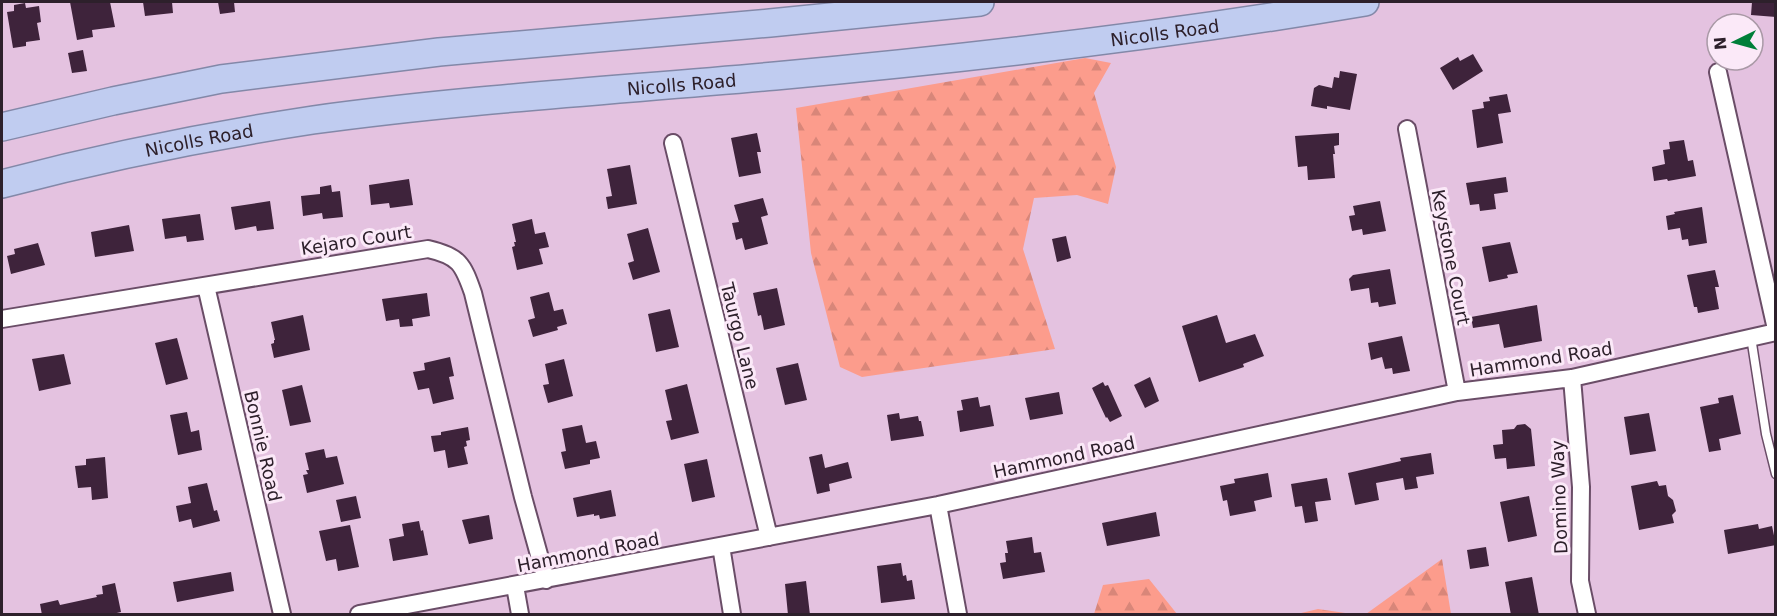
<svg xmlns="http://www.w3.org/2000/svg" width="1777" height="616" font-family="'DejaVu Sans',sans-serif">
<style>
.forest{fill:url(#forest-firs)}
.building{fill:#3e233b}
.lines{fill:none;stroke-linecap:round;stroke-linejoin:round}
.service-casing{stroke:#6a4d67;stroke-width:11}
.minor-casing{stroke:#6a4d67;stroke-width:20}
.trunk-casing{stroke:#8388a8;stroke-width:30}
.service{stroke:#fff;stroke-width:8}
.minor{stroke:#fff;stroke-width:16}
.trunk{stroke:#c0ccf0;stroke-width:27}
.labels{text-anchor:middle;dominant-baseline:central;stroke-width:6;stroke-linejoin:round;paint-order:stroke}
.street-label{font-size:18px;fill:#2d202b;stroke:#fbe9f8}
</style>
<defs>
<pattern id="forest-firs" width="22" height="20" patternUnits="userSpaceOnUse" patternTransform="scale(1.5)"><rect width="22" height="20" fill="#fc9c8c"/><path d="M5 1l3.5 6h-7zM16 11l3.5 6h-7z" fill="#d88679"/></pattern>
</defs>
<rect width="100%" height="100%" fill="#e4c2e0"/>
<!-- forest -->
<path class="forest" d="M1085,58l26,5 -17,30 22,74 -8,37 -31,-9 -43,3 -11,51 32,100 -193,28 -22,-10 -29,-114 -15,-145z
M1442,559l9,55h-85z
M1149,579l28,35h-83l9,-29z
M1318,609l34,5h-55z"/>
<!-- building -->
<path class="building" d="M70,2h40l5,25 -23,3 1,7 -16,3z
M143,2h29l1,11 -28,3z
M218,2h16l1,10 -15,2z
M1752,2h24v15l-25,-2z
M25,3l1,5 13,-2 2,16 -4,1 3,17 -14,2v4l-13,2 -6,-36 7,-1v-6z
M83,50l4,21 -15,2 -4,-20z
M1473,54l10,17 -30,19 -13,-22 18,-11 2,4z
M1340,71l17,3 -7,36 -23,-4v3l-16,-3 3,-18 5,-3 13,3 2,-11 5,1z
M1507,94l4,18 -13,2 5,29 -26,5 -5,-38 12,-2 -1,-6 7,-1 -1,-4z
M757,133l4,19h-4l4,21 -22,4 -8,-39z
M1339,133v12l-5,1 1,8h-2l2,24 -27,2 -1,-14 -9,1 -3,-31z
M1684,140l4,21 5,-1 3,16 -28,5 -1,-2 -13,2 -2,-14 13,-3 -2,-14 7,-1 -1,-7z
M630,165l7,39 -29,5 -2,-12 6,-1 -5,-27z
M1506,177l2,15 -14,2 2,15 -16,2 -1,-7 -9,1 -4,-22z
M409,179l4,26 -23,3 -1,-5 -18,2 -2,-20z
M331,185l1,7 8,-1 3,26 -20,2 -1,-6 -19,3 -2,-20 19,-2v-7z
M763,198l5,17 -7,2 7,27 -23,6 -3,-12 -6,2 -4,-17 7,-1 -5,-17z
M270,201l4,28 -17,2 -1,-5 -21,4 -4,-23z
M1380,201l6,30 -23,4 -1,-6 -10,2 -3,-15 6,-1 -2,-9z
M1702,207l5,36 -18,3 -1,-7 -6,1 -2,-12 -12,2 -2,-14 9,-2 -1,-2z
M200,214l4,26 -17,2 -1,-6 -21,3 -3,-20z
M532,219l3,15 10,-2 4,15 -10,2 4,15 -26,6 -5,-23 3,-1 -1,-4h2l-4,-18z
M129,225l5,26 -39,6 -4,-25z
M648,228l12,44 -27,8 -5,-17 6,-2 -7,-27z
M1066,236l5,22 -14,4 -5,-23z
M1510,242l8,31 -11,2 1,3 -19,4 -7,-35z
M38,243l7,22 -34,9 -4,-18 8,-2 -1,-5z
M1390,269l6,35 -17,3 -1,-5 -7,1 -2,-15 -18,3 -2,-12 4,-4z
M1715,270l4,17h-4l4,22 -21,4 -1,-6h-3l-7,-32z
M777,288l8,37 -21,5 -3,-15 -3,1 -5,-23z
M549,292l5,19 9,-2 4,15 -10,3 1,3 -25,7 -5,-17 7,-2 -5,-21z
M427,293l3,23 -18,3 1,7 -13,1 -1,-8 -13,2 -4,-22z
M1537,305l5,36 -38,7 -5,-24 -26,4 -2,-11z
M670,309l9,38 -23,5 -8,-38z
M303,315l7,35 -36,8 -3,-14 3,-1v-3h1l-4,-18z
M1217,315l9,28 29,-9 9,22 -21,8 1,3 -45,15 -17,-56z
M1402,336l8,35 -17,3 -1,-6 -7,1 -3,-12 -11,3 -3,-17z
M177,338l11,41 -22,6 -11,-42z
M64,354l7,30 -32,7 -7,-32z
M450,357l4,19 -5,1 5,22 -21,5 -4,-16 -11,2 -5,-18 12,-2 -1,-7z
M564,359l9,37 -25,7 -5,-18 6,-1 -4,-20z
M798,363l9,37 -22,5 -9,-37z
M1150,377l9,24 -14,7 -11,-23z
M1103,382l2,4 3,-1 14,31 -12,6 -3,-5 -1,1 -14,-30z
M687,384l12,49 -28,7 -5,-19 6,-1 -7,-30z
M302,385l9,37 -21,4 -8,-36z
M1059,392l4,22 -33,6 -5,-22z
M1733,395l8,39 -22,5 2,11 -12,2 -9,-45 19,-4 -1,-5z
M978,397l2,10 10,-2 4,21 -34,6 -3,-21 6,-1 -2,-10z
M187,412l4,20 8,-2 3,20 -24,5 -8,-40z
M899,413l1,6 18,-3 1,5h2l3,15 -33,5 -4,-26z
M1649,413l7,38 -26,4 -6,-38z
M1525,424l6,5 4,37 -28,3 -1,-11 -11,1 -2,-14 10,-1 -1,-14 12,-1 3,-4z
M582,425l4,18 10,-2 4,17 -10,2v4l-25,5 -4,-17 5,-1 -4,-22z
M468,427l2,13 -4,1 1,5 -3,1 4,17 -20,4 -3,-18 -11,2 -3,-16 10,-1v-3z
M324,449l2,9 11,-2 7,28 -37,9 -4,-18 5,-1 -2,-4h3l-4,-17z
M1431,453l3,21 -18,3 2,11 -13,2 -2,-12 -27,5 3,17 -24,5 -7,-32 53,-12 -1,-3z
M822,454l3,14 23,-6 4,16 -23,6 1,7 -13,3 -8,-37z
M105,457l3,41 -16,2 -1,-13 -13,1 -3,-22 11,-1v-6z
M707,459l8,38 -23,5 -8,-38z
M1268,473l4,24 -18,4 2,10 -26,5 -3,-16 -4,1 -3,-15 15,-3 -1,-4z
M1327,478l4,22 -16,2 3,19 -13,2 -3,-17 -7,1 -4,-23z
M1657,481l2,5 7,-1 2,11 5,4 3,11 -4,4 2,8 -35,7 -8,-44z
M207,483l7,28 3,-1 3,11 -27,7 -2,-9 -12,3 -3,-16 15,-3 -3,-16z
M611,490l5,26 -16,3 -1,-4 -5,1v-2l-17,3 -4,-19z
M356,496l5,22 -20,4 -5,-22z
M1529,496l8,40 -29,6 -8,-40z
M1156,512l4,24 -53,10 -5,-23z
M489,515l4,24 -24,5 -7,-24z
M419,521l2,10 2,-1 5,25 -35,6 -4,-22 15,-3 -2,-12z
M1758,524l1,5 13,-3 4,19 -48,9 -4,-24z
M350,525l9,42 -21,4 -2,-12 -10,2 -7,-30z
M1032,537l2,16 7,-1 4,20 -42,7 -3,-16 6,-1 -1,-9h3l-2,-12z
M1486,547l3,19 -19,3 -3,-19z
M901,563l2,13 3,-1 1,6 5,-1 3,19 -34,4 -4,-37z
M231,572l3,19 -57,11 -4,-20z
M1532,577l7,38h-28l-6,-33z
M806,581l4,34h-22l-3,-31z
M115,583l6,29 -13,3h-66l-2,-11 18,-4 2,5 37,-8 -1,-2 7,-1 -1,-8z"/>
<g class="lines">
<defs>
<path id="service" d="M1751,337l15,97 10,40"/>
<path id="minor" d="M1718,72l58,257
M1407,129l50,263
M673,143l96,394
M206,286l76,328
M2,319l426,-70c31,7 35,15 45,44l50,204 23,83
M1572,378l9,109 -1,94 7,33
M938,505l20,109
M721,546l11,68
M515,586l5,28
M359,614l579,-109 519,-113 115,-14 204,-46"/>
<g id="trunk">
<path d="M2,127l111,-26 108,-22 218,-27 331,-29 210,-21"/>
<path id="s1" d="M2,184c102,-27 206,-48 311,-64 153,-21 308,-30 462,-44 198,-18 395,-41 590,-74"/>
</g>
</defs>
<!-- service casing -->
<use href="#service" class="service-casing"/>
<!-- minor casing -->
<use href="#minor" class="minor-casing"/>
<!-- trunk casing -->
<use href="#trunk" class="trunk-casing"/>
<!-- service -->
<use href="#service" class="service"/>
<!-- minor -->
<use href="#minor" class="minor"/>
<!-- trunk -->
<use href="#trunk" class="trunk"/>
</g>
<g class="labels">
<!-- street labels -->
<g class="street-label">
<text stroke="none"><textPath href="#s1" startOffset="1174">Nicolls Road</textPath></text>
<text stroke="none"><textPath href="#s1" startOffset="688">Nicolls Road</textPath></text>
<text stroke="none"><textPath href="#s1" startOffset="202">Nicolls Road</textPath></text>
<text transform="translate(356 240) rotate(-9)">Kejaro Court</text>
<text transform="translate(1451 257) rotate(79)">Keystone Court</text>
<text transform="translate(740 336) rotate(76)">Taurgo Lane</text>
<text transform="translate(1541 359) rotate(-9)">Hammond Road</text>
<text transform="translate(263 446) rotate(77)">Bonnie Road</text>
<text transform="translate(1064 457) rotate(-12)">Hammond Road</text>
<text transform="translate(1559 497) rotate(-92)">Domino Way</text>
<text transform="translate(588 552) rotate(-11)">Hammond Road</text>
</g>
</g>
<!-- border -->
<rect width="1777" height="616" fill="none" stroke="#2d202b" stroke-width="6"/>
<!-- north arrow -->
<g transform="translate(1735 42) rotate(265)"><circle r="28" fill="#fbe9f8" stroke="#a999a6" stroke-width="1.5"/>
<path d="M0-4.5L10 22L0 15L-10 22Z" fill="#007f39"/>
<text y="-9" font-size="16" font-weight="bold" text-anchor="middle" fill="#2d202b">N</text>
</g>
</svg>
